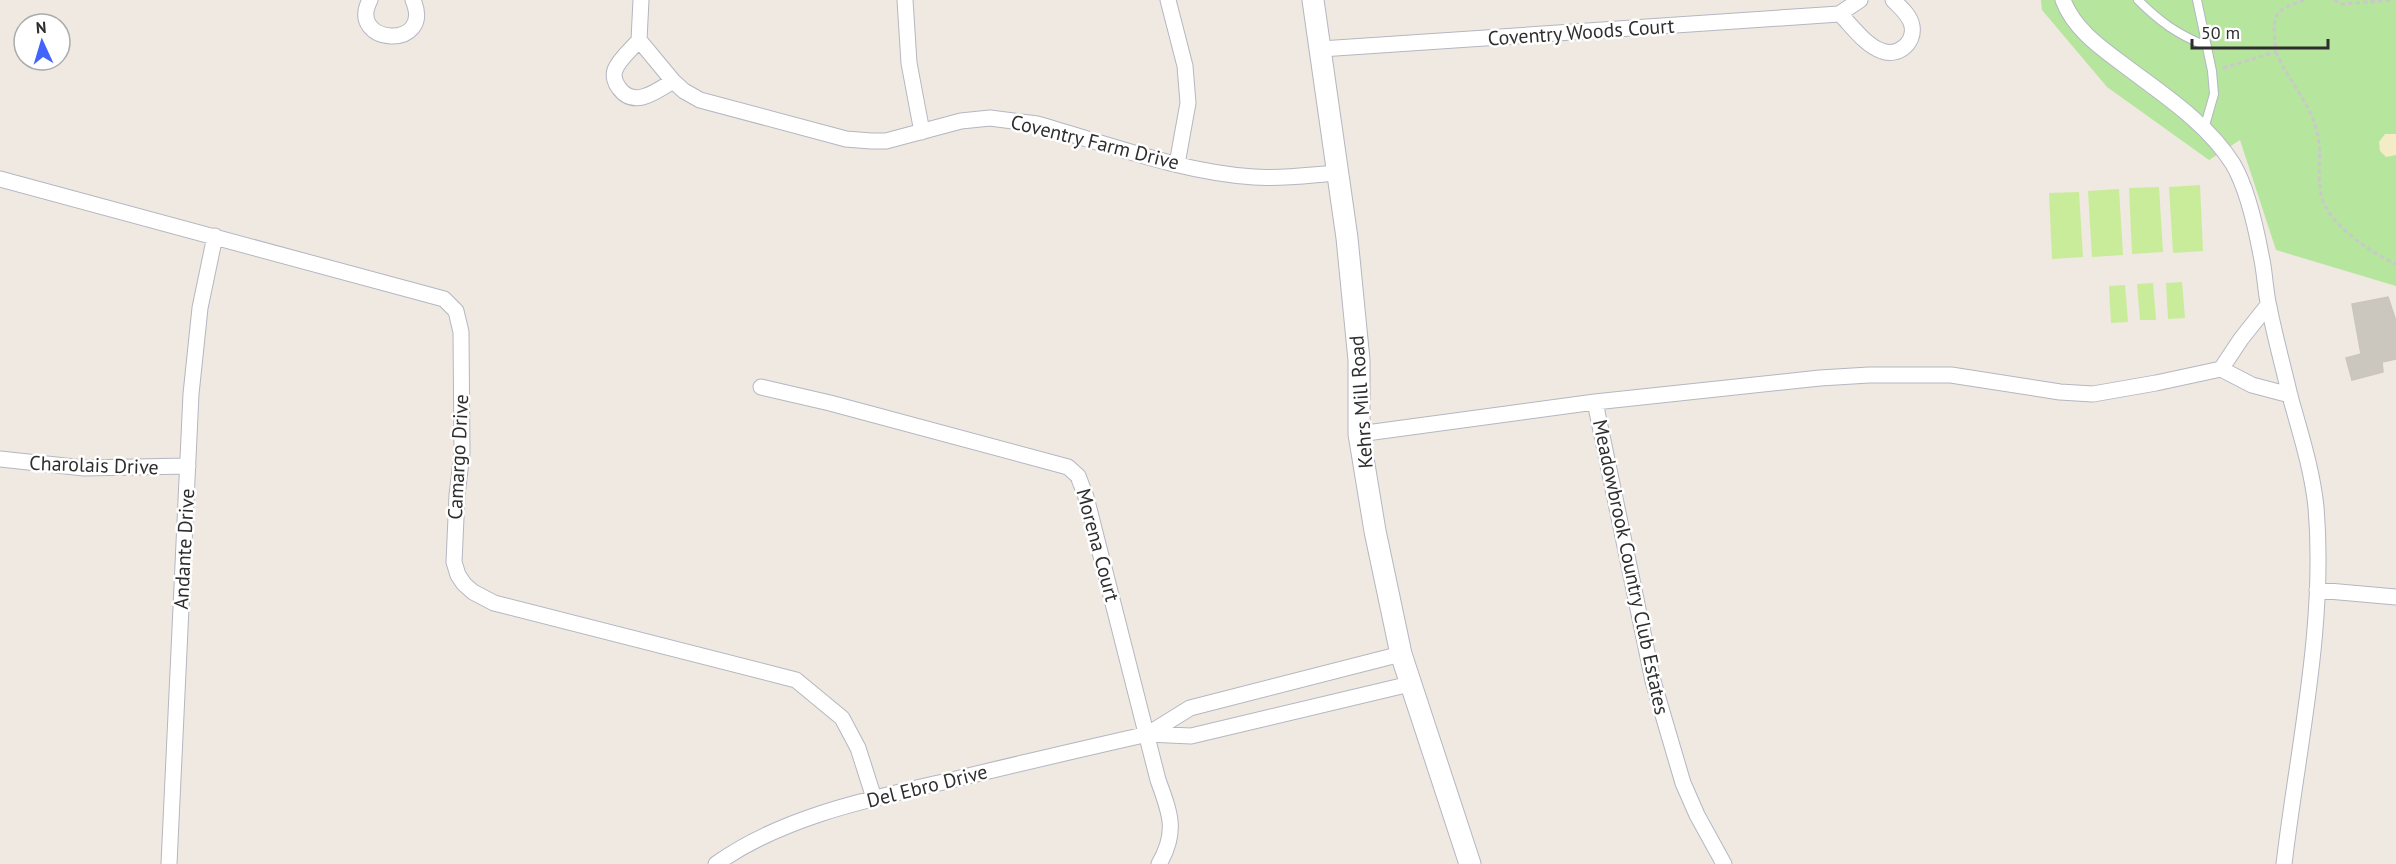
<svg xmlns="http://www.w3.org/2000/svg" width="2396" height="864" font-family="'PT Sans',sans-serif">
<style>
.green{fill:#b6e59e}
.sand{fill:#f3ecc5}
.pitch{fill:#c9ec9a}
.building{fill:#cbc7bf;stroke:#cbc5ba;stroke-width:1.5}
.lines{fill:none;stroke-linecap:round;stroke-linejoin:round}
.lane-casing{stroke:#b4b7c1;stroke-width:10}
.street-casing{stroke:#b4b7c1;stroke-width:17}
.secondary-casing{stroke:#b4b7c1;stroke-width:23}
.path{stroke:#c9c9c9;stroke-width:3;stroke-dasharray:4.5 3;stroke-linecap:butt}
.lane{stroke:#fff;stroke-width:8}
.street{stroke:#fff;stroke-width:15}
.secondary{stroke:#fff;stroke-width:21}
.labels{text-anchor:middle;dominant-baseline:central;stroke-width:5;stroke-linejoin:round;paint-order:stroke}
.street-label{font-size:20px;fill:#2e2e2e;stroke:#fff}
</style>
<rect width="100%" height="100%" fill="#efe9e1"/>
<!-- green -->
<path class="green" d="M2041,0h355v286l-120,-36 -36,-110 -31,20 -102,-73 -65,-77z"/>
<!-- sand -->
<path class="sand" d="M2385,134h11v21l-10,2 -6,-6 -1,-9z"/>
<!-- pitch -->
<path class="pitch" d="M2200,185l3,66 -30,2 -4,-66z
M2159,187l4,65 -31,2 -3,-66z
M2119,189l4,66 -31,2 -4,-66z
M2079,192l4,65 -31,2 -3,-66z
M2182,282l3,36 -17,1 -2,-36z
M2153,283l3,37h-16l-3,-36z
M2125,285l3,37 -17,1 -2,-37z"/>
<!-- building -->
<path class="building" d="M2388,297l8,24v38l-14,3 1,10 -31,8 -6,-22 15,-4 -9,-50z"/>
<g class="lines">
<defs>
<path id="lane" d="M2138,0c22,22 39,34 68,46
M2197,0l15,71 2,23 -10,35"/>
<path id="street" d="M370,0c-24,45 65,51 43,0
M641,0l-2,40 34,41 11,10 16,9 146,39 25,2h15l75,-20 29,-3 47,6c71,20 143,48 217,53 27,2 55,-2 82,-4
M905,0l4,63 13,69
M1168,0l17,66 3,37 -11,61
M2063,0c10,27 34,45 57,62 39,30 86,59 113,102 14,24 23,64 28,91 4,17 4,35 8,52 6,30 14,59 21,89 10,36 22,73 26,111 10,119 -18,239 -32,357
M1840,14c12,12 26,32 42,37 16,6 33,-8 30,-25 -2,-11 -12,-19 -19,-26
M639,40c-7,9 -20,19 -24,30 -2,6 0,13 4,18 15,21 38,3 54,-7
M1321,49l518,-35 21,-14
M0,179l444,120 12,12 5,21 1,121 -5,42 -3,67 4,13 6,9 9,8 21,11 302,77 46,38 16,30 16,50
M2221,369l20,-30 27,-34
M761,387l69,16 238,64 10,9 8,21 72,283c12,33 20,51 1,84
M1595,402l58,279 30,102 14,32 27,49
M1359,434l236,-32 225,-24 49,-3h82l109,17 33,2 63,-11 65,-14 31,16 38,10
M0,459l84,9 104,-2
M2317,590l79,7
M1148,734l42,-26 211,-54
M169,864l22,-470 9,-86 15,-72
M716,864c67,-48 157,-66 236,-84 65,-16 130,-31 196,-46l43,2 219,-52"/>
<path id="secondary" d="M1313,0l34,238 12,122v74l16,97 26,123 69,210"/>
</defs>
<!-- lane casing -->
<use href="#lane" class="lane-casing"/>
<!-- street casing -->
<use href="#street" class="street-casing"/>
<!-- secondary casing -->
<use href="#secondary" class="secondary-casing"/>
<!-- path -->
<path class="path" d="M2334,0l8,4 51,-4
M2276,52c10,25 30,46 39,73 9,26 1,45 6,69 5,29 50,59 75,70
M2223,68l53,-16c-3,-34 -7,-42 30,-52"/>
<!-- lane -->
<use href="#lane" class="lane"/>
<!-- street -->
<use href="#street" class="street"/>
<!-- secondary -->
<use href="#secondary" class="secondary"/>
</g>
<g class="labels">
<!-- street labels -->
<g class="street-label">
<text transform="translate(1581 32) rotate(-4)">Coventry Woods Court</text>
<text transform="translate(1095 142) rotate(14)">Coventry Farm Drive</text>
<text transform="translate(1361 402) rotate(-94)">Kehrs Mill Road</text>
<text transform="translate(458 457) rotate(-87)">Camargo Drive</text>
<text transform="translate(94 465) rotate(2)">Charolais Drive</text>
<text transform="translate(1098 545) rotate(75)">Morena Court</text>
<text transform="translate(184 549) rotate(-87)">Andante Drive</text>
<text transform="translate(1631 567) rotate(78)">Meadowbrook Country Club Estates</text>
<text transform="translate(927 786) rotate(-14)">Del Ebro Drive</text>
</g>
</g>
<!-- north arrow -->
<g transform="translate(42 42) rotate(356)"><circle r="28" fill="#ffffff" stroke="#ababab" stroke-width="1.5"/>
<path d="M0-4.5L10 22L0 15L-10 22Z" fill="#4264fb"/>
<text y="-9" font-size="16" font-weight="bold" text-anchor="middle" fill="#2e2e2e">N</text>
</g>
<!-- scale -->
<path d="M2192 39v9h136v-9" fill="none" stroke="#2e2e2e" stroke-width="3"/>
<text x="2201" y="39" font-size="18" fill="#2e2e2e" stroke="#ffffff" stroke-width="4.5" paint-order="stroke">50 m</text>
</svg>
